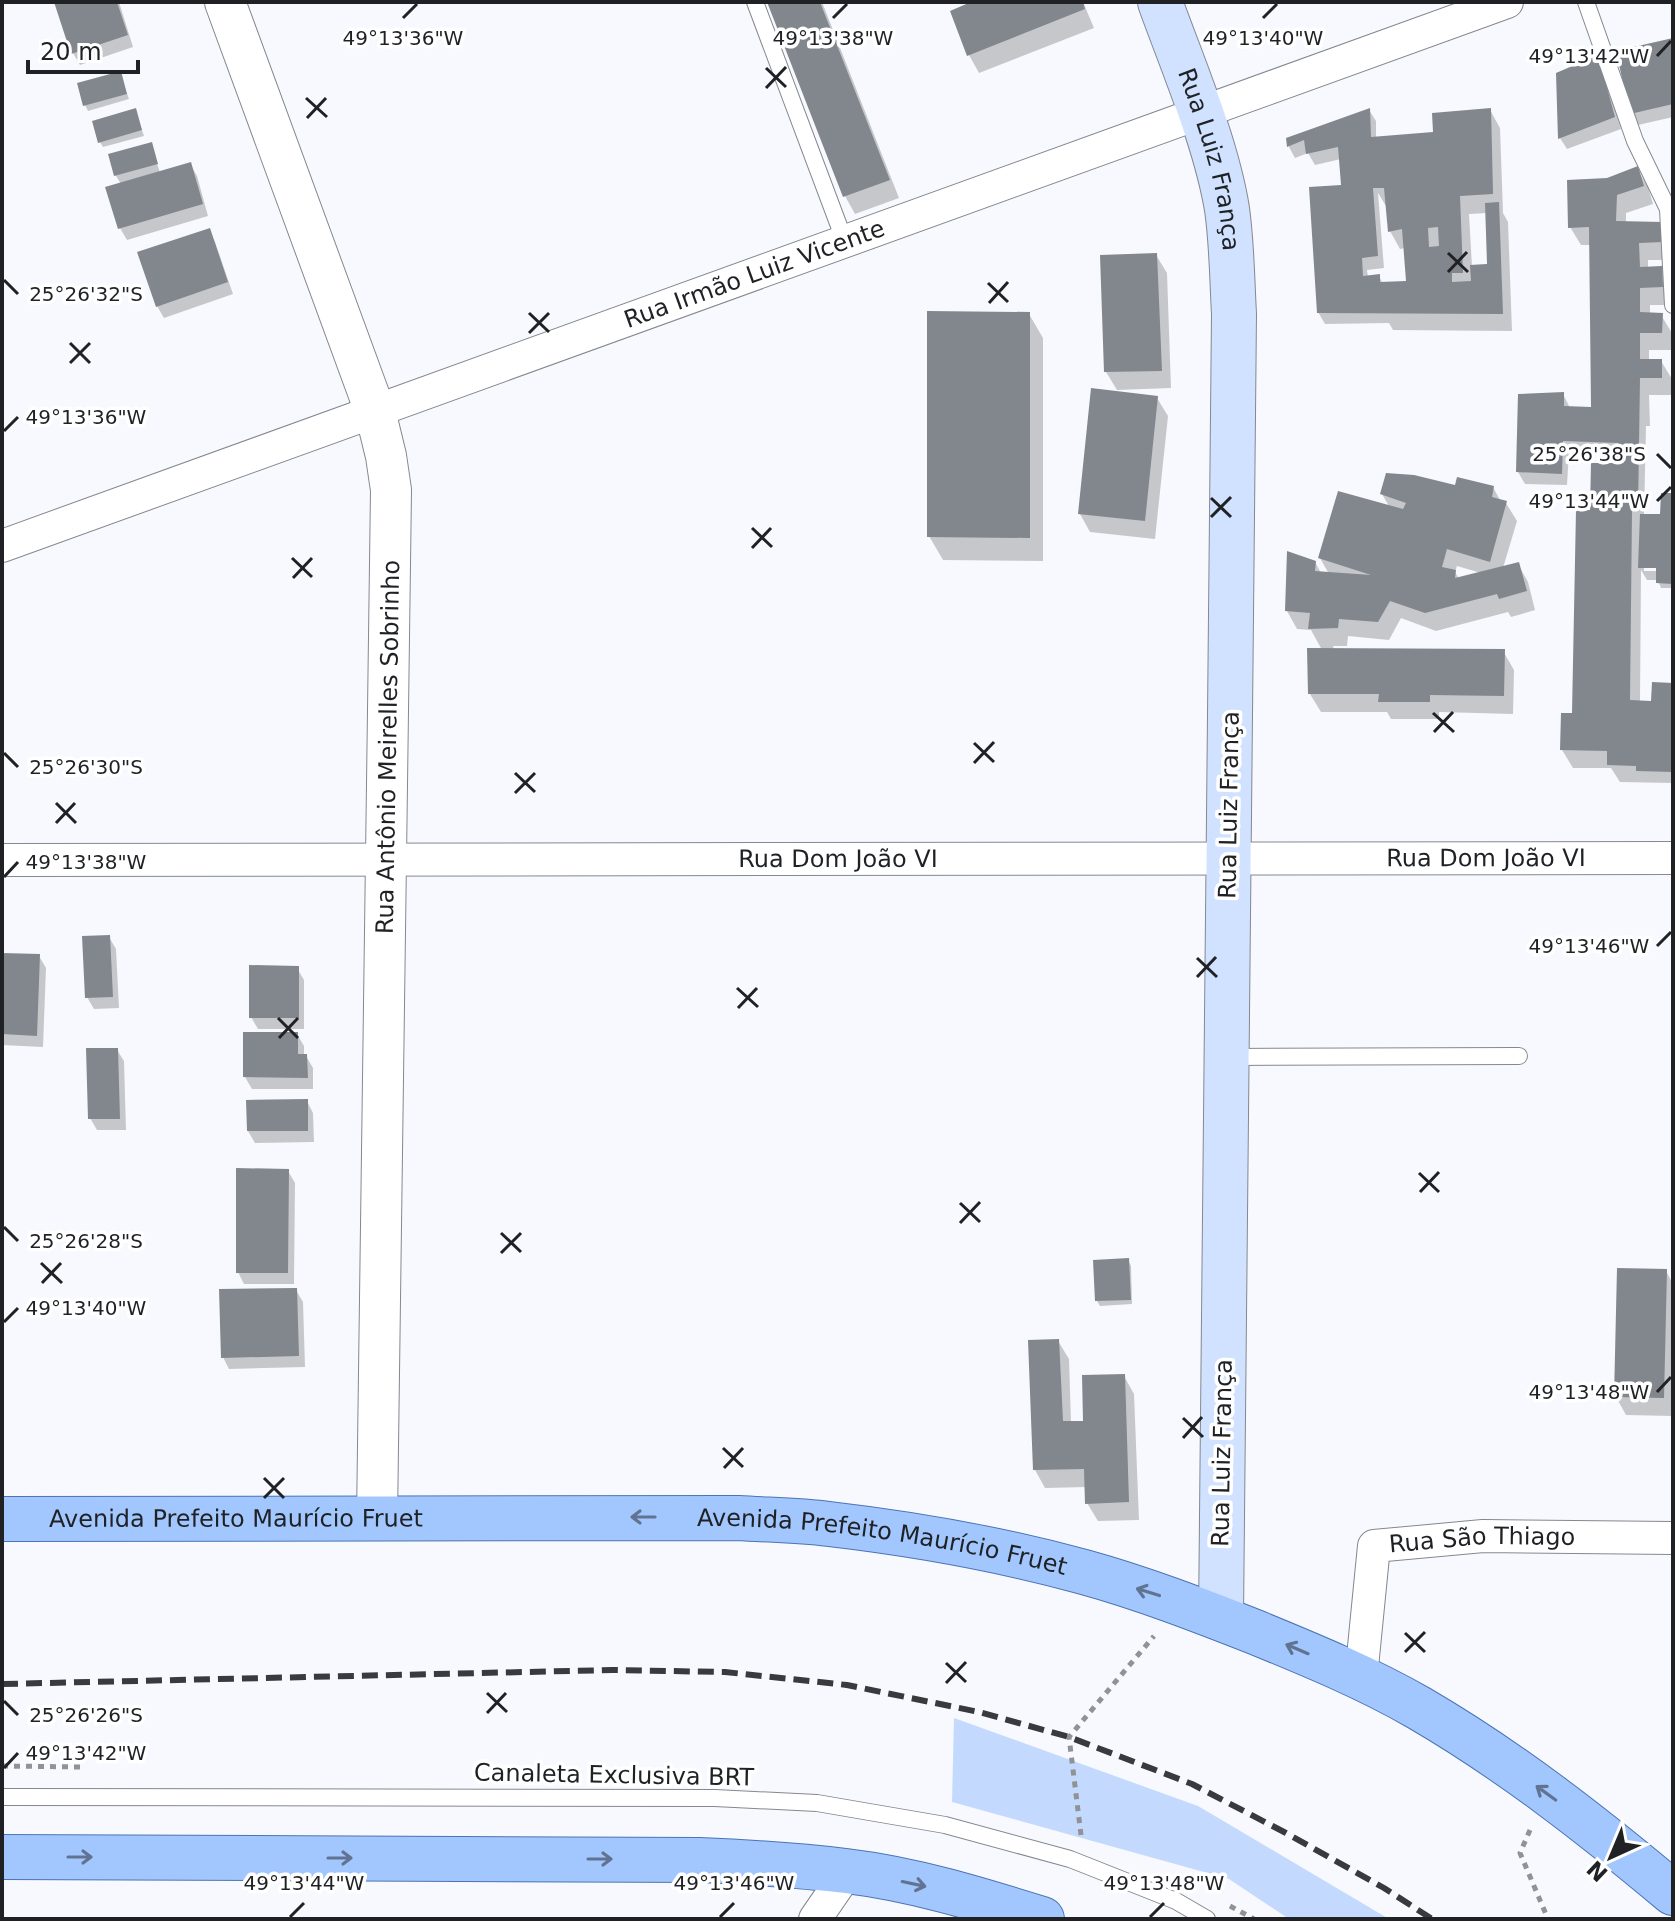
<svg xmlns="http://www.w3.org/2000/svg" width="1675" height="1921" font-family="'DejaVu Sans',sans-serif">
<style>
.green{fill:#c3dafe}
.shadow{fill:#0003;fill-rule:evenodd}
.building{fill:#82878d;fill-rule:evenodd}
.lines{fill:none;stroke-linecap:round;stroke-linejoin:round}
.service-casing{stroke:#84888f;stroke-width:18}
.minor-casing{stroke:#84888f;stroke-width:34}
.tertiary-casing{stroke:#84888f;stroke-width:42}
.secondary-casing{stroke:#84888f;stroke-width:46}
.primary-casing{stroke:#4c74b2;stroke-width:46}
.path{stroke:#909296;stroke-width:5;stroke-dasharray:6 6;stroke-linecap:butt}
.service{stroke:#fff;stroke-width:16}
.minor{stroke:#fff;stroke-width:32}
.tertiary{stroke:#fff;stroke-width:40}
.secondary{stroke:#d0e2ff;stroke-width:44}
.primary{stroke:#a2c6fe;stroke-width:44}
.rail{stroke:#383a3d;stroke-width:6;stroke-dasharray:16 8;stroke-linecap:butt}
.oneway{stroke:#607491}
.ticks{fill:none;stroke:#1f2124;stroke-width:3}
.labels{text-anchor:middle;dominant-baseline:central;stroke-width:7;stroke-linejoin:round;paint-order:stroke}
.street-label{font-size:24px;fill:#1f2124;stroke:#fff}
.ticks-label{font-size:20px;text-anchor:middle;fill:#1f2124;stroke:#fff;stroke-width:7;stroke-linejoin:round;paint-order:stroke}
</style>
<rect width="100%" height="100%" fill="#f7f9fe"/>
<!-- green -->
<path class="green" d="M954,1718l244,88 191,113h-100l-60,-40 -277,-77z"/>
<!-- shadow -->
<path class="shadow" d="M56,2h63l14,45 -53,18 -7,-12z
M769,2h53l77,196 -44,16 -10,-18z
M977,2h106l11,26 -115,45 -10,-18z
M1673,40v77l-35,8 -7,-12z
M1603,69l18,60 -54,20 -7,-11z
M120,74l9,25 -41,12 -3,-6z
M135,110l9,26 -41,11 -3,-5z
M1369,110l7,11v17l60,-4 54,-24 10,18 3,85 5,9 4,109 -119,-1 -4,-7 -64,1 -7,-12 25,-126 -2,-27 -26,6 -7,-12 -13,5 -6,-11 -1,-7zM1378,193l8,13h2l2,25 10,18 5,-1 3,35 -25,1 -4,-8 -11,1 -1,-7 17,-2zM1487,213l2,53 -17,1 -3,-53z
M151,144l9,29 30,-9 7,12 11,40 -81,24 -7,-12 1,-44 -5,-8 -6,-20z
M1637,169l11,18 5,17 -27,9v10l36,1 10,36h-24v9l13,-1 11,18v19h-22v10h11l11,18 -1,17h-22v11h12l11,18v16h-23l1,31h-4l-2,90 18,1 11,-22v93h-12l-3,-8h-11l-6,-10 -1,133 13,1 20,-19v98l-53,-1 -9,-14h-38l-11,-18 12,-35 18,-203 27,-47v-11l-50,-2 -2,33 -42,-1 -7,-12 45,-78 7,14 23,1 -1,-164h-11l-11,-18 37,-47zM1644,567h14v4h-14z
M209,230l6,12 18,52 -69,24 -7,-12z
M1156,255l11,18 4,115 -54,2 -11,-18z
M1029,314l14,24v223l-100,-1 -14,-24z
M1157,398l11,18 -13,123 -65,-7 -10,-18z
M1493,487l8,15 5,1 11,18 -14,47 15,-4 10,18 7,28 -24,7 -3,-5 -72,19 -35,-13 -12,22 -41,-4 -1,10h-14l1,4 169,1 11,19 -1,44 -74,-2v7h-48l-4,-7h-66l-11,-18 12,-44 -11,-20 -14,-1 -10,-18 28,-49 6,11 8,1 -9,-16 70,-50 -8,-14 74,-6zM1457,566l24,7 -22,6 -4,-7z
M109,937l7,12 3,59 -25,1 -7,-12z
M2,955l37,1 7,12 -3,79 -41,-2z
M297,968l7,12v49h-46l-7,-12z
M297,1034l7,12v10h2l7,12v21h-61l-7,-12z
M117,1050l7,11 2,69h-29l-7,-12z
M307,1101l6,12 1,29 -59,1 -7,-12z
M288,1171l7,12 -1,101h-50l-6,-12z
M1128,1260l3,6 1,38 -32,2 -3,-5z
M1666,1271l7,13v132l-47,-1 -10,-18z
M296,1290l7,12 2,65 -76,2 -6,-12z
M1058,1341l11,18 2,64h14l39,-47 10,18 5,126 -41,1 -11,-18v-16l-42,1 -10,-18z"/>
<!-- building -->
<path class="building" d="M54,2h63l11,33 -57,19z
M767,2h53l70,178 -47,17z
M971,2h112l2,7 -118,47 -17,-45z
M1673,38v66l-43,10 -14,-63z
M1598,55l17,62 -57,22 -2,-66z
M121,71l6,23 -44,12 -6,-23z
M136,108l6,22 -44,13 -6,-22z
M1370,108l1,29 62,-5 -1,-19 59,-5 2,86 -33,2 3,77h-11v9l19,-1 -1,-16 17,-1 -2,-61 14,-1 4,112 -186,-1 -8,-126 32,-2 -3,-38 -32,7 -2,-14 -17,7 -1,-9zM1373,188h11l4,44 14,-3 4,52 -26,1v-8l-17,2 -1,-18 16,-2zM1438,227l1,19 -10,1 -1,-19z
M152,142l6,22 -44,12 -6,-22z
M191,162l12,42 -85,25 -13,-42z
M1638,166l6,20 -27,9 -1,26 47,1v20l-24,1 1,24 22,-1 1,21 -23,1v24l23,1 -1,20h-22v26h22v19h-22l-2,133h-6l-2,189 21,1 1,-19 21,1v89l-37,-1v-5l-29,-1v-14l-47,-1 1,-37h11l4,-203h14l1,-47h26l1,-20 -55,-2 -1,33 -46,-2 2,-78 46,-2v14l27,1 -2,-180 -21,1 -1,-48 40,-2z
M210,228l18,54 -72,25 -19,-55z
M1157,253l5,118 -58,1 -4,-117z
M927,311l103,1v226l-103,-1z
M1091,388l67,8 -13,125 -67,-7z
M1386,473l28,2 41,10 2,-8 37,9 -2,11 15,4 -17,61 -43,-13 -5,18 14,3 -1,8 64,-16 8,29 -28,8 -2,-5 -72,19 -35,-12 -12,21 -39,-3 -1,9 -30,1 2,-16 -25,-2 2,-60 29,10 -1,10 56,4 -53,-17 20,-67 65,18 3,-6 -26,-9z
M1661,493h12v91l-17,-1v-15h-18l2,-54h20z
M1307,648l198,1 -1,47 -74,-1v7h-52l1,-8h-71z
M110,935l3,62 -28,1 -3,-62z
M2,953l38,1 -3,82 -35,-2z
M249,965l50,1v52h-50z
M243,1032h55v22h9l1,24 -65,-1z
M86,1048h32l2,71h-32z
M308,1099v32h-61l-1,-31z
M236,1168l53,1 -1,104h-52z
M1129,1258l2,42 -36,1 -2,-41z
M1617,1268l50,1 -3,129 -50,-1z
M297,1288l2,68 -78,2 -2,-69z
M1059,1339l4,82h20l-1,-46 43,-1 4,128 -44,2 -1,-35 -51,1 -5,-130z"/>
<g class="lines">
<defs>
<path id="service" d="M755,2l90,240
M1586,2l49,139 33,68 5,96
M1228,1057l291,-1
M2,1797l713,1 102,5 128,22 125,34 106,42 31,18"/>
<g id="minor">
<path id="s1" d="M2,546l1505,-544"/>
<path id="s2" d="M2,860l1671,-2"/>
<path id="s3" d="M1361,1677l13,-131 109,-10 190,2"/>
<path d="M815,1919l33,-48"/>
</g>
<path id="tertiary" d="M225,2l150,409 11,45 5,34 -14,1030"/>
<g id="secondary">
<path id="s4" d="M1160,2c23,64 56,140 67,207 5,35 5,70 7,105l-13,1304"/>
</g>
<g id="primary">
<path id="s5" d="M2,1519l736,-1c30,2 61,2 91,6 86,10 171,25 255,48 58,16 115,38 171,60 56,23 112,46 164,76 91,53 174,118 254,185"/>
<path d="M2,1857l697,3c49,2 98,5 147,11 67,8 132,28 196,48"/>
</g>
</defs>
<!-- service casing -->
<use href="#service" class="service-casing"/>
<!-- minor casing -->
<use href="#minor" class="minor-casing"/>
<!-- tertiary casing -->
<use href="#tertiary" class="tertiary-casing"/>
<!-- secondary casing -->
<use href="#secondary" class="secondary-casing"/>
<!-- primary casing -->
<use href="#primary" class="primary-casing"/>
<!-- path -->
<path class="path" d="M2,1766l81,1
M1530,1830l-10,23 28,66
M1081,1835l-12,-98 85,-101
M1230,1906l24,13"/>
<!-- service -->
<use href="#service" class="service"/>
<!-- minor -->
<use href="#minor" class="minor"/>
<!-- tertiary -->
<use href="#tertiary" class="tertiary"/>
<!-- secondary -->
<use href="#secondary" class="secondary"/>
<!-- primary -->
<use href="#primary" class="primary"/>
<!-- rail -->
<path class="rail" d="M2,1684l610,-14 113,2 122,13 132,27 90,25 123,47 94,49 98,55 48,31"/>
</g>
<!-- one-way arrows -->
<defs><path id="oneway-shaft" d="M-6 0H5M1.5-3L5.5 0L1.5 3" fill="none" stroke-width="1.6" stroke-linecap="round" stroke-linejoin="round" transform="scale(2)"/></defs>
<g class="oneway">
<use href="#oneway-shaft" transform="translate(643 1517) rotate(180)"/>
<use href="#oneway-shaft" transform="translate(1148 1592) rotate(-163)"/>
<use href="#oneway-shaft" transform="translate(1297 1649) rotate(-157)"/>
<use href="#oneway-shaft" transform="translate(1546 1793) rotate(-144)"/>
<use href="#oneway-shaft" transform="translate(80 1857)"/>
<use href="#oneway-shaft" transform="translate(340 1858)"/>
<use href="#oneway-shaft" transform="translate(600 1859)"/>
<use href="#oneway-shaft" transform="translate(914 1884) rotate(12)"/>
</g>
<!-- ticks -->
<path class="ticks" d="M403,18l14,-14M833,18l14,-14M1263,18l14,-14M1657,56l14,-15M766,68l20,19M766,88l20,-21M306,98l21,19M307,118l19,-20M1448,253l20,19M1448,272l19,-20M4,280l14,14M988,283l20,19M989,303l19,-21M529,313l20,19M529,333l20,-20M70,343l20,20M70,363l20,-20M4,431l14,-14M1657,454l14,14M1211,498l20,19M1657,501l14,-14M1211,517l20,-20M752,528l20,19M752,548l19,-20M292,558l20,19M293,578l19,-20M1433,713l21,19M1434,732l19,-20M974,743l20,19M4,753l14,14M974,763l20,-21M515,773l20,19M515,793l20,-20M56,803l20,20M56,823l19,-20M4,877l14,-15M1657,946l14,-14M1197,958l20,19M1197,977l19,-20M737,988l21,19M738,1008l19,-20M278,1018l20,20M279,1038l19,-20M1419,1173l20,19M1420,1192l19,-20M960,1203l20,19M960,1223l20,-21M4,1227l14,14M501,1233l20,19M501,1253l20,-20M41,1263l21,20M42,1283l19,-20M4,1322l14,-14M1657,1392l14,-15M1183,1418l20,19M1183,1438l19,-21M723,1448l20,19M724,1468l19,-20M264,1478l20,20M264,1498l20,-20M1405,1633l20,19M1405,1652l20,-20M946,1663l20,19M946,1683l20,-21M487,1693l20,19M4,1701l14,14M487,1713l19,-20M4,1768l14,-15M290,1917l14,-14M720,1917l14,-14M1150,1917l14,-14"/>
<g class="labels">
<!-- street labels -->
<g class="street-label">
<text stroke="none"><textPath href="#s4" startOffset="166">Rua Luiz França</textPath></text>
<text stroke="none"><textPath href="#s1" startOffset="800">Rua Irmão Luiz Vicente</textPath></text>
<text transform="translate(388 747) rotate(-89)">Rua Antônio Meirelles Sobrinho</text>
<text transform="translate(1229 805) rotate(-89)">Rua Luiz França</text>
<text stroke="none"><textPath href="#s2" startOffset="1484">Rua Dom João VI</textPath></text>
<text stroke="none"><textPath href="#s2" startOffset="836">Rua Dom João VI</textPath></text>
<text transform="translate(1222 1453) rotate(-89)">Rua Luiz França</text>
<text stroke="none"><textPath href="#s5" startOffset="234">Avenida Prefeito Maurício Fruet</textPath></text>
<text stroke="none"><textPath href="#s3" startOffset="240">Rua São Thiago</textPath></text>
<text stroke="none"><textPath href="#s5" startOffset="882">Avenida Prefeito Maurício Fruet</textPath></text>
<text transform="translate(614 1775) rotate(1)">Canaleta Exclusiva BRT</text>
</g>
</g>
<g class="ticks-label">
<text x="403" y="45">49°13'36"W</text>
<text x="1263" y="45">49°13'40"W</text>
<text x="833" y="45">49°13'38"W</text>
<text x="1589" y="63">49°13'42"W</text>
<text x="86" y="301">25°26'32"S</text>
<text x="86" y="424">49°13'36"W</text>
<text x="1589" y="461">25°26'38"S</text>
<text x="1589" y="508">49°13'44"W</text>
<text x="86" y="774">25°26'30"S</text>
<text x="86" y="869">49°13'38"W</text>
<text x="1589" y="953">49°13'46"W</text>
<text x="86" y="1248">25°26'28"S</text>
<text x="86" y="1315">49°13'40"W</text>
<text x="1589" y="1399">49°13'48"W</text>
<text x="86" y="1722">25°26'26"S</text>
<text x="86" y="1760">49°13'42"W</text>
<text x="304" y="1890">49°13'44"W</text>
<text x="734" y="1890">49°13'46"W</text>
<text x="1164" y="1890">49°13'48"W</text>
</g>
<!-- border -->
<rect width="1675" height="1921" fill="none" stroke="#1f2124" stroke-width="8"/>
<!-- north arrow -->
<g transform="translate(1611 1857) rotate(224)" stroke="#ffffff" stroke-width="6" paint-order="stroke">
<path d="M0-6L14 30L0 20L-14 30Z" fill="#1f2124"/>
<text y="-12" font-size="22" font-weight="bold" text-anchor="middle" fill="#1f2124">N</text>
</g>
<!-- scale -->
<path d="M28 60v12h110v-12" fill="none" stroke="#1f2124" stroke-width="4"/>
<text x="40" y="60" font-size="24" fill="#1f2124" stroke="#ffffff" stroke-width="6" paint-order="stroke">20 m</text>
</svg>
